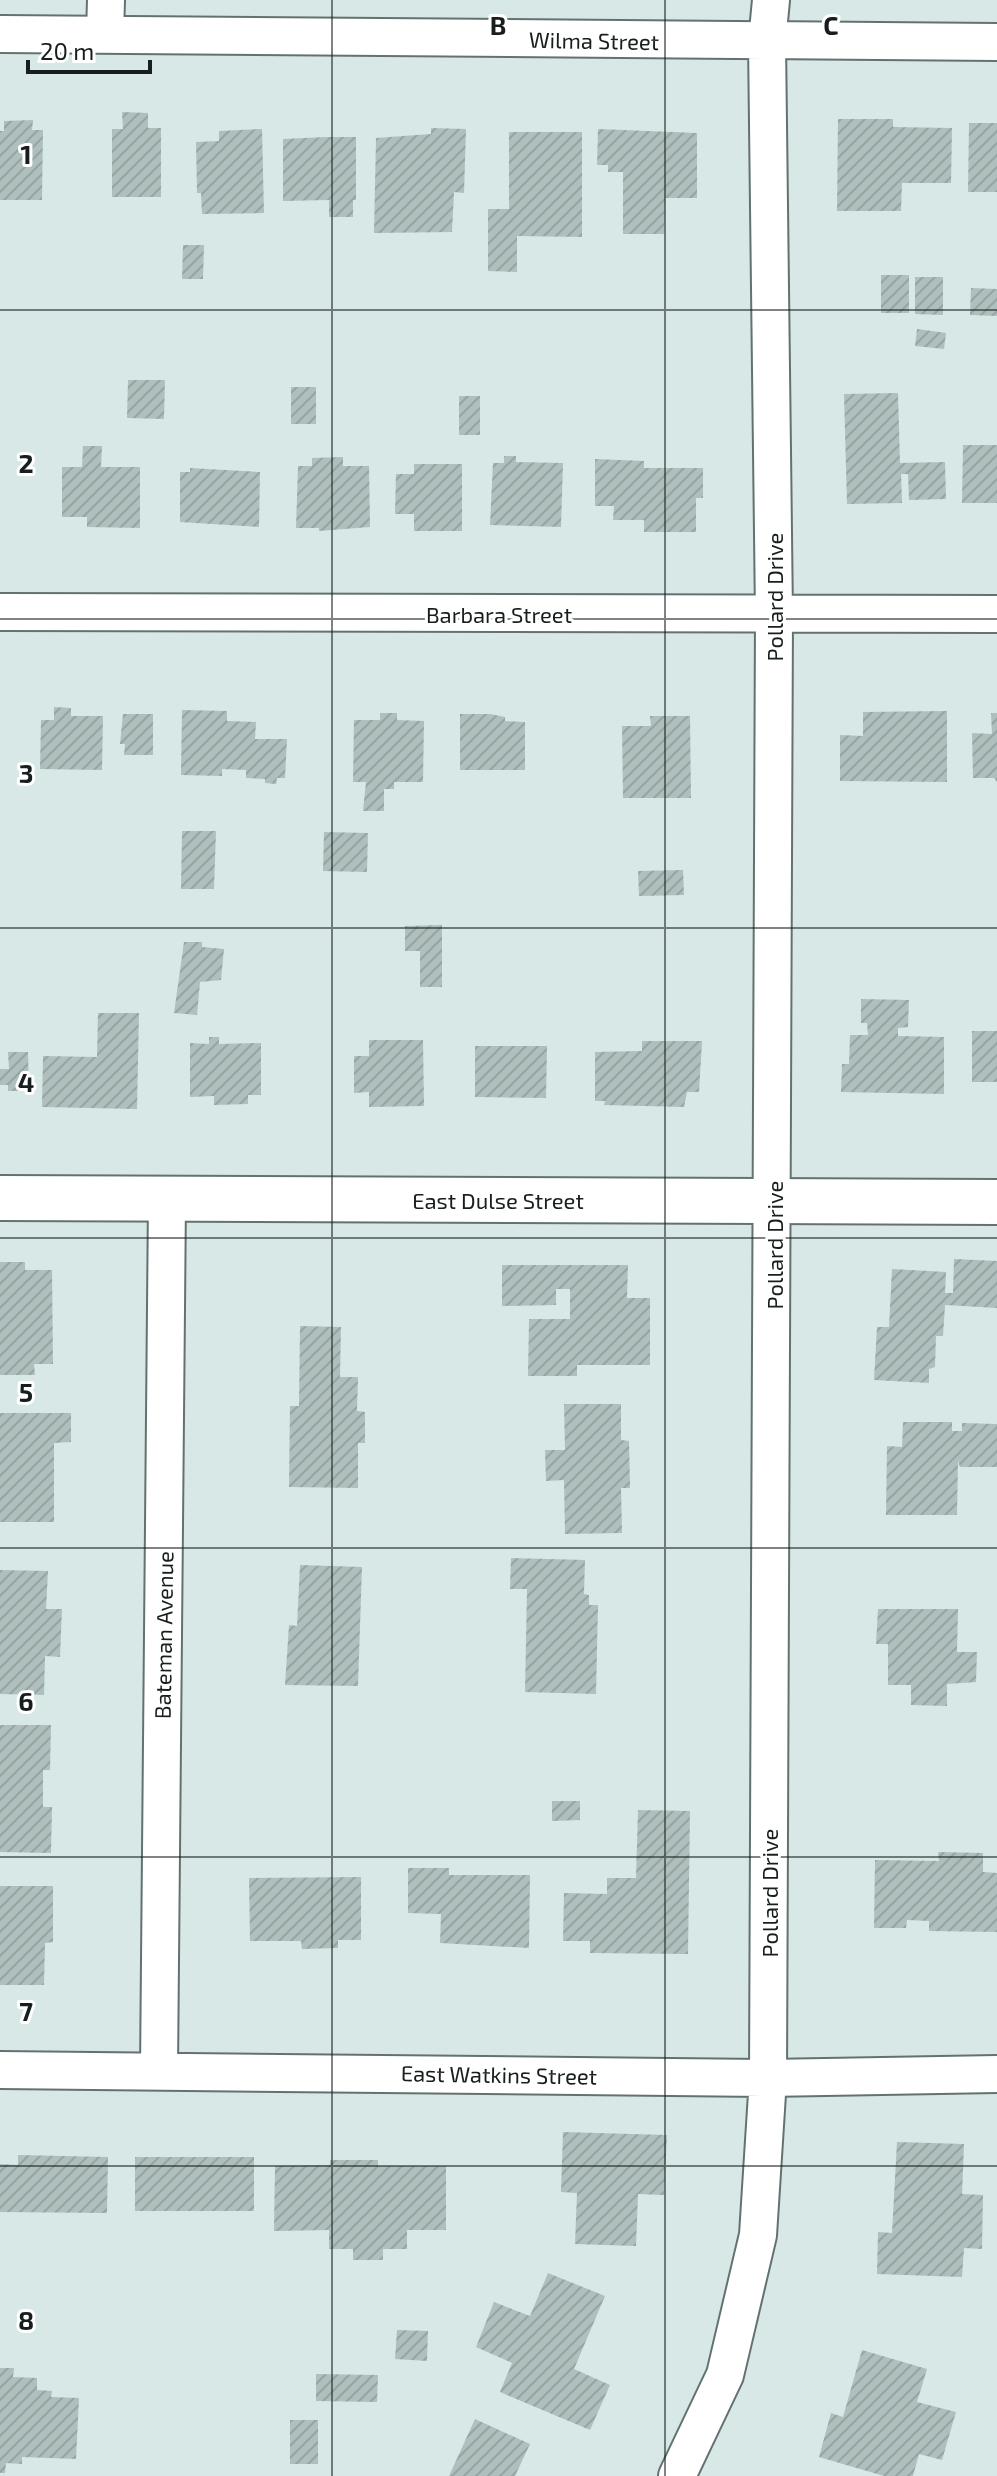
<svg xmlns="http://www.w3.org/2000/svg" width="997" height="2476" font-family="'Exo 2',sans-serif">
<style>
.building{fill:url(#building-hatch)}
.lines{fill:none;stroke-linecap:round;stroke-linejoin:round}
.street-casing{stroke:#637270;stroke-width:40}
.secondary-casing{stroke:#637270;stroke-width:48}
.street{stroke:#fff;stroke-width:36}
.secondary{stroke:#fff;stroke-width:44}
.grid{fill:none;stroke:#171e1d;stroke-width:2;stroke-opacity:0.55}
.labels{text-anchor:middle;dominant-baseline:central;stroke-width:6;stroke-linejoin:round;paint-order:stroke}
.street-label{font-size:22px;fill:#171e1d;stroke:#fff}
.grid-label{font-size:26px;text-anchor:middle;font-weight:bold;fill:#171e1d;stroke:#fff;stroke-width:6;stroke-linejoin:round;paint-order:stroke}
</style>
<defs>
<pattern id="building-hatch" width="6" height="6" patternUnits="userSpaceOnUse" patternTransform="scale(2)"><rect width="6" height="6" fill="#afbfbd"/><path d="M-1 1l2-2M0 6l6-6M5 7l2-2" fill="none" stroke="#96a4a2"/></pattern>
</defs>
<rect width="100%" height="100%" fill="#d7e8e6"/>
<!-- building -->
<path class="building" d="M122,112l26,1v15h13v69h-49v-68h11z
M838,119h55v8l59,1 -1,55h-49l-1,28h-64z
M33,120l-1,10h11l-1,70h-42v-69h4v-10z
M969,123h28v69h-29z
M431,128l35,1 -2,64 -10,-1 -2,40 -78,1 2,-95 55,-4z
M262,129l2,84 -62,1 -1,-21h-4l-1,-51 23,-1v-10z
M598,129l99,4v65h-32l-1,36h-41v-62h-15v-7h-11z
M509,132h73v105l-65,-1v36l-29,-1v-62h21z
M326,137h30v63h-3v17h-24v-17l-46,1v-62z
M183,245h21l-1,34h-21z
M881,275h28v38h-28z
M915,277h28v38l-28,-1z
M971,288l26,1v27l-27,-1z
M917,329l29,4 -2,16 -29,-3z
M128,380h37l-1,39 -37,-1z
M291,387h25v37h-25z
M898,393l2,70 45,-1 1,37 -37,1 -1,-26h-7l1,29 -55,1 -3,-110z
M459,396h21v39h-21z
M963,445h34v58h-35z
M83,446h19l-1,21h39v61l-53,-1v-10h-25v-50h20z
M504,456h12v6l47,1 -2,64 -71,-2 3,-62h11z
M343,457v9h26l1,61 -51,4v-3h-23l2,-62h14v-8z
M595,459l49,2v7h59v30h-7v34h-52v-12h-31l1,-14h-19z
M414,464h48v67h-48v-17h-19l1,-40h18z
M190,468l70,4 -1,55 -79,-5v-50h10z
M54,707l17,1v8h32l-1,54 -62,-1 1,-49h13z
M182,710l45,1v10l29,1 -1,17h32l-2,39h-8l-1,6 -11,-1v-4l-19,-1v-8l-24,-1v7l-41,-1z
M947,711v71l-107,-1v-46l23,1v-24z
M380,713h17v7l27,1 -1,61h-29v7h-10v22h-21l3,-29h-13l1,-62h26z
M991,713h6v69l-3,-4h-21l-1,-45 20,1z
M123,714h30v41h-29l1,-11h-5z
M460,714h30l15,3v4l20,1v48h-65z
M650,716h40l1,82h-68l-1,-72h29z
M182,831h34l-2,58h-33z
M324,832l44,1 -1,39 -44,-1z
M683,870l1,25 -45,1 -1,-25z
M442,925v62h-22v-36h-15v-25z
M184,942h18v5l22,2 -3,31 -21,2 -3,33 -23,-2z
M861,999l48,1 -1,27 -10,1v8l46,1v57l-103,-2 1,-28h7l1,-29h18l-1,-12h-6z
M98,1013h41l-2,96 -95,-2 1,-51 54,1z
M972,1031h25v51h-25z
M209,1037h10v7l42,-1v52h-13v9l-34,1v-9l-24,1v-54l19,1z
M369,1040h54l1,66 -55,1v-15l-15,1v-37h15z
M642,1041h60l-3,51h-12l-3,15 -80,-2 1,-4h-10v-49l47,-1z
M475,1046h72l-1,52 -71,-1z
M8,1052h20l1,39h-21v-6h-8v-16h9z
M954,1259l43,2v47l-52,-3 -2,31h-7l-1,31 -6,2v14l-55,-3 3,-53h12l3,-58 54,3 -1,21h8z
M0,1262h25v8h27l1,94h-19l1,11h-35z
M502,1265h126l-1,33h23v67h-73v11h-49l1,-57h41v-30h-14v16l-54,1z
M300,1326l41,1 -1,50h18l-1,34 8,1v31h-7v45l-69,-1 1,-81h9z
M564,1404h57v36l8,1 1,47h-9l1,45 -57,1 -1,-54 -18,1 -1,-31h20z
M0,1413h71v29l-17,1v79h-54z
M903,1422h49v9h10v-8l35,1v43h-37l-2,-6 -1,54h-71l1,-69 15,1z
M511,1558l74,2 -1,34 5,1v10h9l-2,89 -71,-2 2,-103h-17z
M300,1565l62,2 -4,119 -73,-1 4,-60 8,1z
M0,1570l48,1 -2,38h16l-2,48 -15,-1 -1,39 -44,-1z
M878,1609h80l-1,43h20l-1,30 -29,2v22l-36,-1v-20h-23v-41h-12z
M0,1725h51l-1,45h-7v37h9l-1,46 -51,-1z
M552,1801h28v19l-28,1z
M638,1810l52,1 -2,143 -98,-1v-12h-27l1,-48 43,1v-16h29z
M938,1852l45,1v19l14,1v59l-68,-1v-10l-22,-1 -1,8h-32l1,-68 64,1z
M408,1868h41v7h81l-1,73 -89,-5 1,-29 -33,-1z
M361,1877v63h-23v8l-36,1 -1,-8h-51l-1,-63z
M0,1886h53v56l-8,1 -1,42h-44z
M563,2132l104,3 -3,60 -26,-1 -2,52 -61,-2 2,-51 -16,-1z
M897,2142l67,2 -2,50 21,1 -1,54 -18,-1 -2,29 -85,-3 1,-42 14,1z
M18,2155l90,2 -1,56 -107,-1v-48l18,1z
M135,2157h119v54h-119z
M330,2160h48v6h68v64h-39v19h-24v11h-30v-11h-24v-19l-55,1 1,-65 55,-1z
M548,2273l57,23 -31,73 36,16 -20,45 -90,-38 12,-29 -36,-16 18,-45 36,14z
M397,2330l31,1 -1,30 -32,-2z
M862,2350l65,19 -10,33 39,10 -14,48 -23,-6 -6,22h-29l-65,-19 12,-44 12,4z
M0,2368h14l-1,9 24,1v12l15,1 -1,6 28,1 -3,61 -54,-2v7l-16,-1 -1,10h-5z
M316,2374l62,1 -1,27 -61,-1z
M475,2419l55,25 -15,32h-66z
M290,2420h28v44h-28z"/>
<g class="lines">
<defs>
<path id="street" d="M0,34l997,8
M105,34l1,-34
M0,612l997,2
M0,2070l768,8 229,-4
M159,2070l8,-871
M677,2476l48,-101 33,-140 10,-157 6,-1463 -7,-573 4,-42"/>
<path id="secondary" d="M0,1198l997,4"/>
</defs>
<!-- street casing -->
<use href="#street" class="street-casing"/>
<!-- secondary casing -->
<use href="#secondary" class="secondary-casing"/>
<!-- street -->
<use href="#street" class="street"/>
<!-- secondary -->
<use href="#secondary" class="secondary"/>
</g>
<!-- grid -->
<path class="grid" d="M332,0v2476M665,0v2476M0,310h997M0,619h997M0,928h997M0,1238h997M0,1548h997M0,1857h997M0,2166h997"/>
<g class="labels">
<!-- street labels -->
<g class="street-label">
<text transform="translate(594 40) rotate(1)">Wilma Street</text>
<text transform="translate(774 597) rotate(-90)">Pollard Drive</text>
<text x="499" y="614">Barbara Street</text>
<text x="498" y="1200">East Dulse Street</text>
<text transform="translate(774 1245) rotate(-90)">Pollard Drive</text>
<text transform="translate(163 1635) rotate(-89)">Bateman Avenue</text>
<text transform="translate(769 1893) rotate(-90)">Pollard Drive</text>
<text transform="translate(499 2074) rotate(1)">East Watkins Street</text>
</g>
</g>
<g class="grid-label">
<text x="498" y="35">B</text>
<text x="831" y="35">C</text>
<text x="26" y="164">1</text>
<text x="26" y="473">2</text>
<text x="26" y="783">3</text>
<text x="26" y="1092">4</text>
<text x="26" y="1402">5</text>
<text x="26" y="1711">6</text>
<text x="26" y="2021">7</text>
<text x="26" y="2330">8</text>
</g>
<!-- scale -->
<path d="M28 60v12h122v-12" fill="none" stroke="#171e1d" stroke-width="4"/>
<text x="40" y="60" font-size="24" fill="#171e1d" stroke="#ffffff" stroke-width="6" paint-order="stroke">20 m</text>
</svg>
